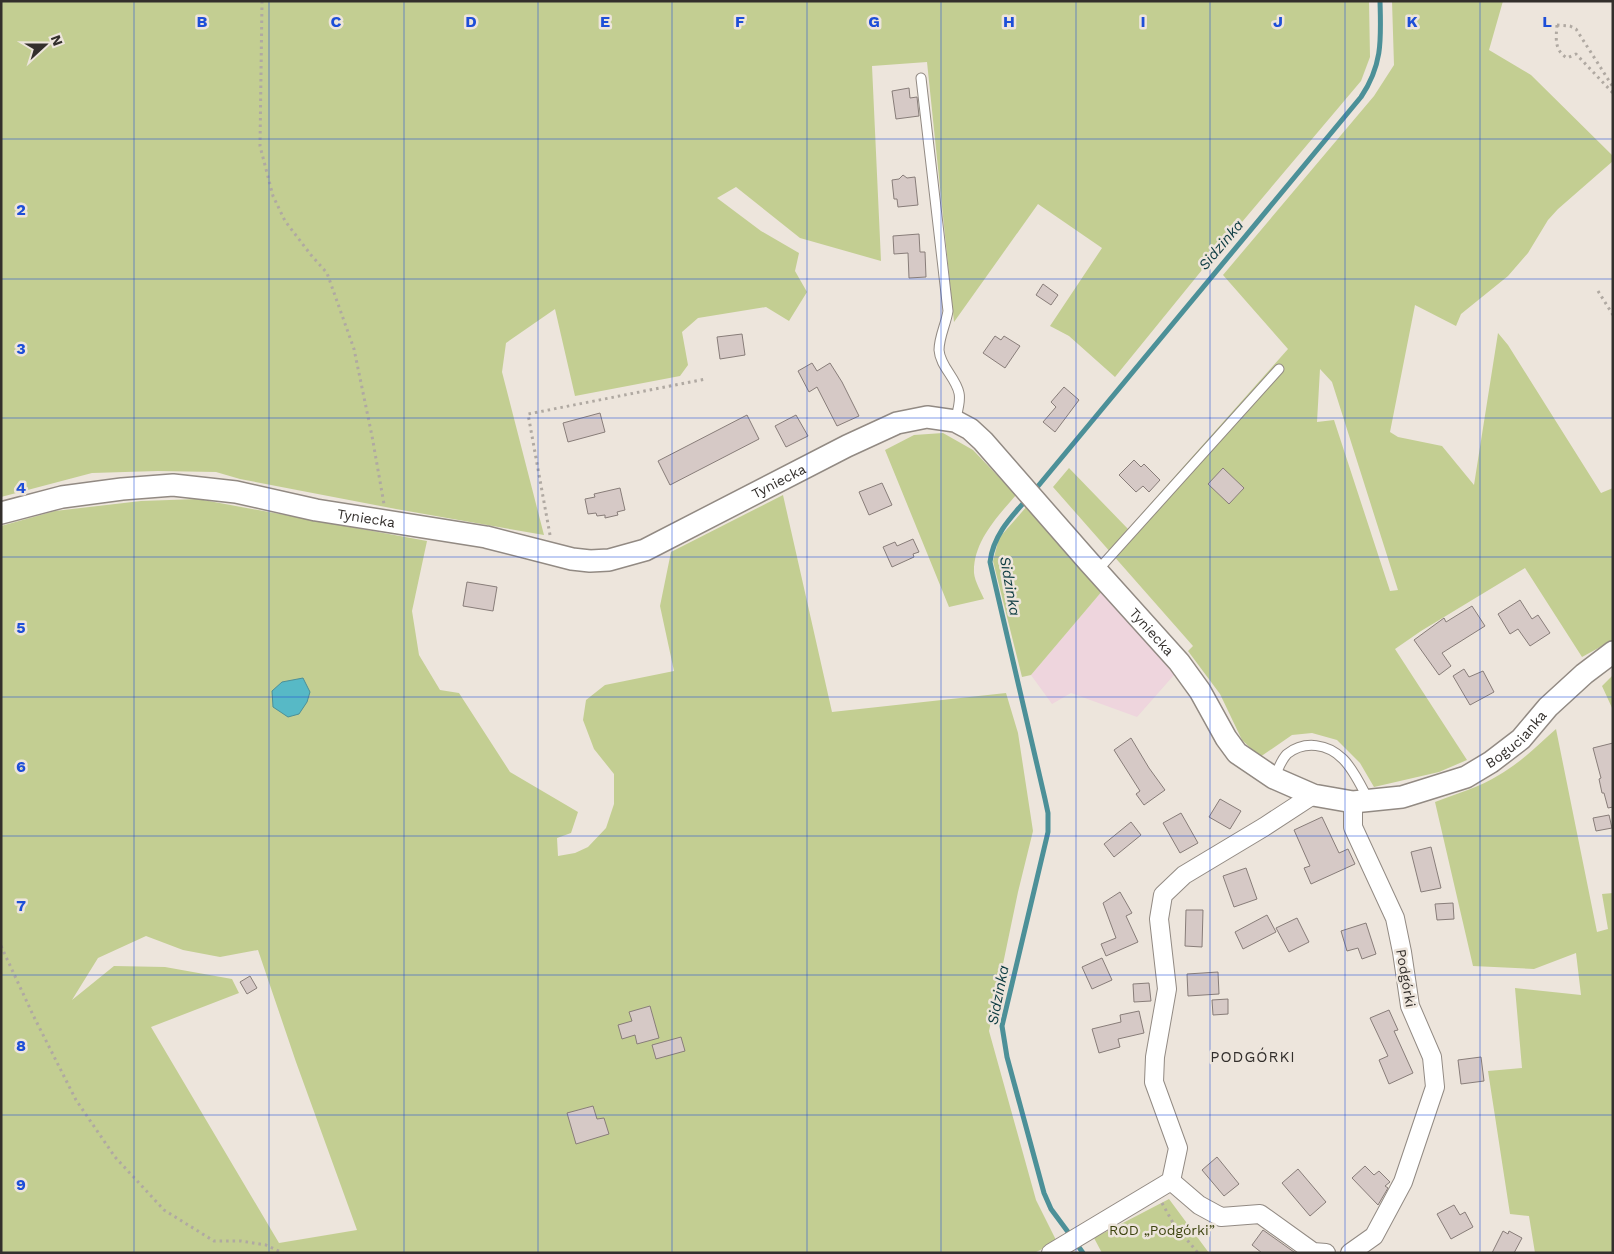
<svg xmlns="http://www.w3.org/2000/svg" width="1614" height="1254" font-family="'Work Sans',sans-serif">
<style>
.industrial{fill:#eed5dd}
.green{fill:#c3ce92;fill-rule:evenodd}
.water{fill:#57b9c6;stroke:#4c9098}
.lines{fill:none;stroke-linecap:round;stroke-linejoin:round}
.stream{stroke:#4c9098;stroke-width:5}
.building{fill:#d6c9c6;stroke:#887d79}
.service-casing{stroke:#928a83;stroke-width:11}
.minor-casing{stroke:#928a83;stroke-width:20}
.tertiary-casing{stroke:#928a83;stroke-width:24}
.path{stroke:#b0a9a2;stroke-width:3;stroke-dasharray:2.5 4;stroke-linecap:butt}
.service{stroke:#fff;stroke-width:9}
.minor{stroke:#fff;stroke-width:18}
.tertiary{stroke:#fff;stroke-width:21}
.grid{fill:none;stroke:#1d4ed8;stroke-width:1;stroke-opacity:0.55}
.labels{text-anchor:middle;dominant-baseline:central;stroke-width:5;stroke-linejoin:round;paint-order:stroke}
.street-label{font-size:14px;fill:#332f2c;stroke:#ede5dc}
.park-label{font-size:14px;fill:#3d440f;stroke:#ede5dc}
.water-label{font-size:15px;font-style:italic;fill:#0c3b41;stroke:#ede5dc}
.neighbourhood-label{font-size:15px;letter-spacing:1px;fill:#332f2c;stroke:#ede5dc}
.grid-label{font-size:16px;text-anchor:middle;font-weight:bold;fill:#1d4ed8;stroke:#ede5dc;stroke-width:5;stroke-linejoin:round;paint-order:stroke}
</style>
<rect width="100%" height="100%" fill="#ede5dc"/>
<!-- industrial -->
<path class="industrial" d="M1103,590l71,85 -37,42 -66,-24 -19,11 -21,-29z"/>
<!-- green -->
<path class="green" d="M1,1h1368l1,56 -9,24 -146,173 -100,123 -46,-41 -19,-10 52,-78 -64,-44 -84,118 -27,-260 -55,4 9,195 -81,-23 -64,-51 -19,11 44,33 38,22 -4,18 12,21 -18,29 -23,-14 -68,11 -16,14 6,33 -8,11 -105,20 -20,-87 -49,34 -4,29 42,163 -148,-26 -156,-30 -24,-7 -58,-1 -66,2 -91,24z
M1392,1h111l-14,49 42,25 82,81v5l-55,48 -10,11 -20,33 -20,23 -47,38 -5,12 -41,-21 -25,127 8,5 44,9 32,39 24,-152 10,12 93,148 12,-5v152l-31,17 -57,-89 -104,63 -26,18 72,111 -28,12 -65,15 -14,-24 -23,-23 -25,-7 -20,2 -32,22 -18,-17 -22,-46 -32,-43 5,-5 -140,-159 16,-19 59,61 160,-180 -65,-74 151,-179 20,-31zM1320,369l12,13 66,208 -8,1 -56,-171 -17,2z
M943,433l30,17 43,45c-19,22 -43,47 -42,78 1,9 7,19 10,26l-35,8 -64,-157 29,-15z
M783,495l49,217 174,-19 12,40 15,98 -15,61 -29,139 47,169 21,42 -23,11h-1033v-727l54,-15 86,-10 57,-2 229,42 -15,70 7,44 21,35 19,3 51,79 68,40 -7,21 -14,5 1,18 17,-3 13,-6 18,-19 8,-24v-30l-20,-25 -11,-29 3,-20 19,-15 69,-14 -14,-65 11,-54zM146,936l37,14 37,7 38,-7 38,112 61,168 -78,13 -128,-216 88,-34 -7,-14 -67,-12 -51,-1 -42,34 26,-42z
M1028,505l75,85 -72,85 -9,2 -29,-116 6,-23z
M1613,675v35l-11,-24z
M1556,729l41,203 11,-3 -6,-35 11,-1v360h-78l-6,-37 -19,-2 -22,-143 34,-3 -7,-80 66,7 -5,-42 -42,16 -61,-3 -38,-164c21,-8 45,-15 64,-27 21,-12 39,-30 57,-46z
M1169,1199l40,54h-107l-8,-15z"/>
<!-- water -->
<path class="water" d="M303,678l7,14 -3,10 -8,12 -11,3 -15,-10 -1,-16 10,-9z"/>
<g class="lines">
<!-- stream -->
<path class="stream" d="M1034,491l327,-394c22,-33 20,-58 19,-96
M1027,499c-17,19 -34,37 -37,63l55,237 3,14v19l-46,194 5,31 37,136 7,16 20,27
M1076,1243l7,10"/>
</g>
<!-- building -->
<path class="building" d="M909,88l1,10 7,-1 2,19 -23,3 -4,-28z
M903,175l4,3 8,-1 3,28 -20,2 -1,-8h-3l-2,-19 7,-1z
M919,234l1,18h5l1,25 -17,1 -1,-25 -14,1 -1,-18z
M1043,284l15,11 -7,10 -15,-10z
M742,334l3,21 -25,4 -3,-22z
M995,336l6,4 3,-4 16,10 -15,22 -22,-15z
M812,363l5,8 13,-8 12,19 17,34 -22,10 -20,-39 -8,5 -11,-21z
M1064,387l15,13 -24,32 -12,-10 13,-15 -5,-5z
M600,413l5,19 -37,10 -5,-19z
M747,415l12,24 -89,46 -12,-24z
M796,415l12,21 -22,11 -11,-21z
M1134,460l7,7 3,-3 16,16 -11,12 -6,-6 -7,6 -17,-17z
M1223,468l21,20 -15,16 -21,-20z
M882,483l10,22 -23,10 -10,-23z
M620,488l5,22 -8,2 1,3 -13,3v-3l-8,1 -1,-3 -8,1 -3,-15 10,-2 -1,-3z
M913,539l6,13 -6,2 1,3 -22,10 -9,-20 12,-5 2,4z
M467,582l30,5 -4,24 -30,-5z
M1520,600l12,19 6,-4 12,18 -20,13 -12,-17 -8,5 -12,-20z
M1472,606l13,20 -43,27 9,13 -12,9 -25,-35 30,-22 2,4z
M1464,669l5,8 14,-6 11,21 -24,13 -17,-29z
M1131,738l18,30 16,22 -21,15 -8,-11 4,-3 -26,-41z
M1613,743v64l-5,1 -4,-15h-2l-3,-14 2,-1 -8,-30z
M1220,799l21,12 -11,18 -21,-12z
M1181,813l17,30 -18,10 -17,-30z
M1609,815l3,13 -16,3 -3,-13z
M1322,817l17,36 9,-4 7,15 -44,20 -7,-16 6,-2 -16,-36z
M1131,822l10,13 -27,22 -10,-13z
M1431,847l10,41 -20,4 -10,-40z
M1246,868l11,31 -23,8 -11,-31z
M1120,892l12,21 -6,3 12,26 -32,14 -5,-12 15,-6 -13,-35z
M1453,903l1,16 -17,1 -2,-16z
M1186,910h17l-1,37 -17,-1z
M1267,915l9,17 -33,17 -8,-17z
M1297,918l12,24 -20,10 -13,-24z
M1366,923l10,31 -14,5 -4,-11 -11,3 -6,-20z
M1102,958l10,22 -20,9 -10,-22z
M1218,972l1,22 -31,2 -1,-22z
M250,976l7,12 -10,6 -7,-12z
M1149,983l2,18 -17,1 -1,-18z
M1228,999v15l-15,1 -1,-15z
M650,1006l9,32 -22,6 -2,-9 -13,4 -4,-14 14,-4 -3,-9z
M1389,1010l9,20 -4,1 19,42 -24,11 -10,-24 9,-4 -18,-38z
M1139,1011l5,22 -26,6 2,8 -21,6 -7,-24 29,-7 -1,-7z
M681,1037l4,14 -29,8 -4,-14z
M1481,1057l3,24 -23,3 -3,-24z
M593,1106l4,13 7,-1 5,16 -33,10 -9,-31z
M1217,1157l22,27 -15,12 -22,-26z
M1365,1166l9,9 5,-4 11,11 -5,4 3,2 -10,17 -26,-27z
M1298,1169l28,33 -16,14 -28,-33z
M1454,1205l6,10 5,-3 8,15 -22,12 -14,-25z
M1263,1230l31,22 2,1h-34l-10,-8z
M1503,1231l5,3 1,-3 13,7 -8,15h-22z"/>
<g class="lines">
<defs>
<path id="service" d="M921,78l27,233c-2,13 -9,26 -9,39 1,16 17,28 20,43 2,9 -2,20 -4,28
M1097,571l182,-202
M1274,778c4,-8 7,-18 13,-24 18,-14 41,-10 56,5 11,11 18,27 25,40"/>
<path id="minor" d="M1313,795l-49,32 -80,48 -21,20 -4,24 8,70 -12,68 -1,25 24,66 -7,33 28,24 22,12 39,-3 53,38 13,1
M1051,1253l120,-72
M1350,1253l24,-17 29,-54 32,-95 -3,-30 -22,-51 -8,-54 -7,-34 -42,-91v-25"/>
<g id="tertiary">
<path id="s1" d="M1,513l61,-16 60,-8 51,-4 63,7 80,18 170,27 86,22 18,2 19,-1 36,-10 202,-104 50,-23 30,-6 28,4 15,8 13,12 105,120 91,101 21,29 26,47 11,15 37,25 39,17 40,7 49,-5 64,-20 25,-15 30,-23 27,-32 36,-33 29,-22"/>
</g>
</defs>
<!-- service casing -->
<use href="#service" class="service-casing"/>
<!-- minor casing -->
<use href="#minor" class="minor-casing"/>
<!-- tertiary casing -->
<use href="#tertiary" class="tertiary-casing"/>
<!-- path -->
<path class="path" d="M262,1l-2,145 13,50 12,25 26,34 16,18 27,76 18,87 12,68
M1544,24l26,2 6,3 37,58
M1557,25c-1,13 -3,25 10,33l9,-4 37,39
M1598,291l15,24
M550,535l-22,-121 178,-35
M1,946l32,69 43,85 39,57 49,53 50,31h27l25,4 17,8
M1162,1203l11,20 25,30"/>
<!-- service -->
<use href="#service" class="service"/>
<!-- minor -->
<use href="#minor" class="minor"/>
<!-- tertiary -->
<use href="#tertiary" class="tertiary"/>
</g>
<!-- grid -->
<path class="grid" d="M134,1v1252M269,1v1252M404,1v1252M538,1v1252M672,1v1252M807,1v1252M941,1v1252M1076,1v1252M1210,1v1252M1345,1v1252M1480,1v1252M1,139h1612M1,279h1612M1,418h1612M1,557h1612M1,697h1612M1,836h1612M1,975h1612M1,1115h1612"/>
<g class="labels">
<!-- street labels -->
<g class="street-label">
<text stroke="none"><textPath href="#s1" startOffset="806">Tyniecka</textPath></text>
<text stroke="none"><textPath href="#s1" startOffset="371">Tyniecka</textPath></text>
<text stroke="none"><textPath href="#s1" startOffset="1286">Tyniecka</textPath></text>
<text stroke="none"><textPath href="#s1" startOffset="1742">Bogucianka</textPath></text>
<text transform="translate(1406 978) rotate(80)">Podgórki</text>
</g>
<!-- park labels -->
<g class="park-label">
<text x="1162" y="1230">ROD „Podgórki”</text>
</g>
<!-- water labels -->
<g class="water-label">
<text transform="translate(1221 245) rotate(-50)">Sidzinka</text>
<text transform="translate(1010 586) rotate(80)">Sidzinka</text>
<text transform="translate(998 995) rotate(-79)">Sidzinka</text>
</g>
<!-- neighbourhood labels -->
<g class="neighbourhood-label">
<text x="1253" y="1057">PODGÓRKI</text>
</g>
</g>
<g class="grid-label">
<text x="202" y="27">B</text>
<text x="336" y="27">C</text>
<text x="471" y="27">D</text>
<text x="605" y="27">E</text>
<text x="740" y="27">F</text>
<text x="874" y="27">G</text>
<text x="1009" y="27">H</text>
<text x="1143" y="27">I</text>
<text x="1278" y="27">J</text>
<text x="1412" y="27">K</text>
<text x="1547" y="27">L</text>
<text x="21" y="215">2</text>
<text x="21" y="354">3</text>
<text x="21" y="493">4</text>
<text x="21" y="633">5</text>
<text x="21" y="772">6</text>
<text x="21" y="911">7</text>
<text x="21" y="1051">8</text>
<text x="21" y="1190">9</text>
</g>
<!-- border -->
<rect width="1614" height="1254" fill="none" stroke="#332f2c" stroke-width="5"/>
<!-- north arrow -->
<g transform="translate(45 45) rotate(69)" stroke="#ede5dc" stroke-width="4" paint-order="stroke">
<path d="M0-4L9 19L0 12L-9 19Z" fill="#332f2c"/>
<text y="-8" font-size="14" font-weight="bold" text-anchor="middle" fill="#332f2c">N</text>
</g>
</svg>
